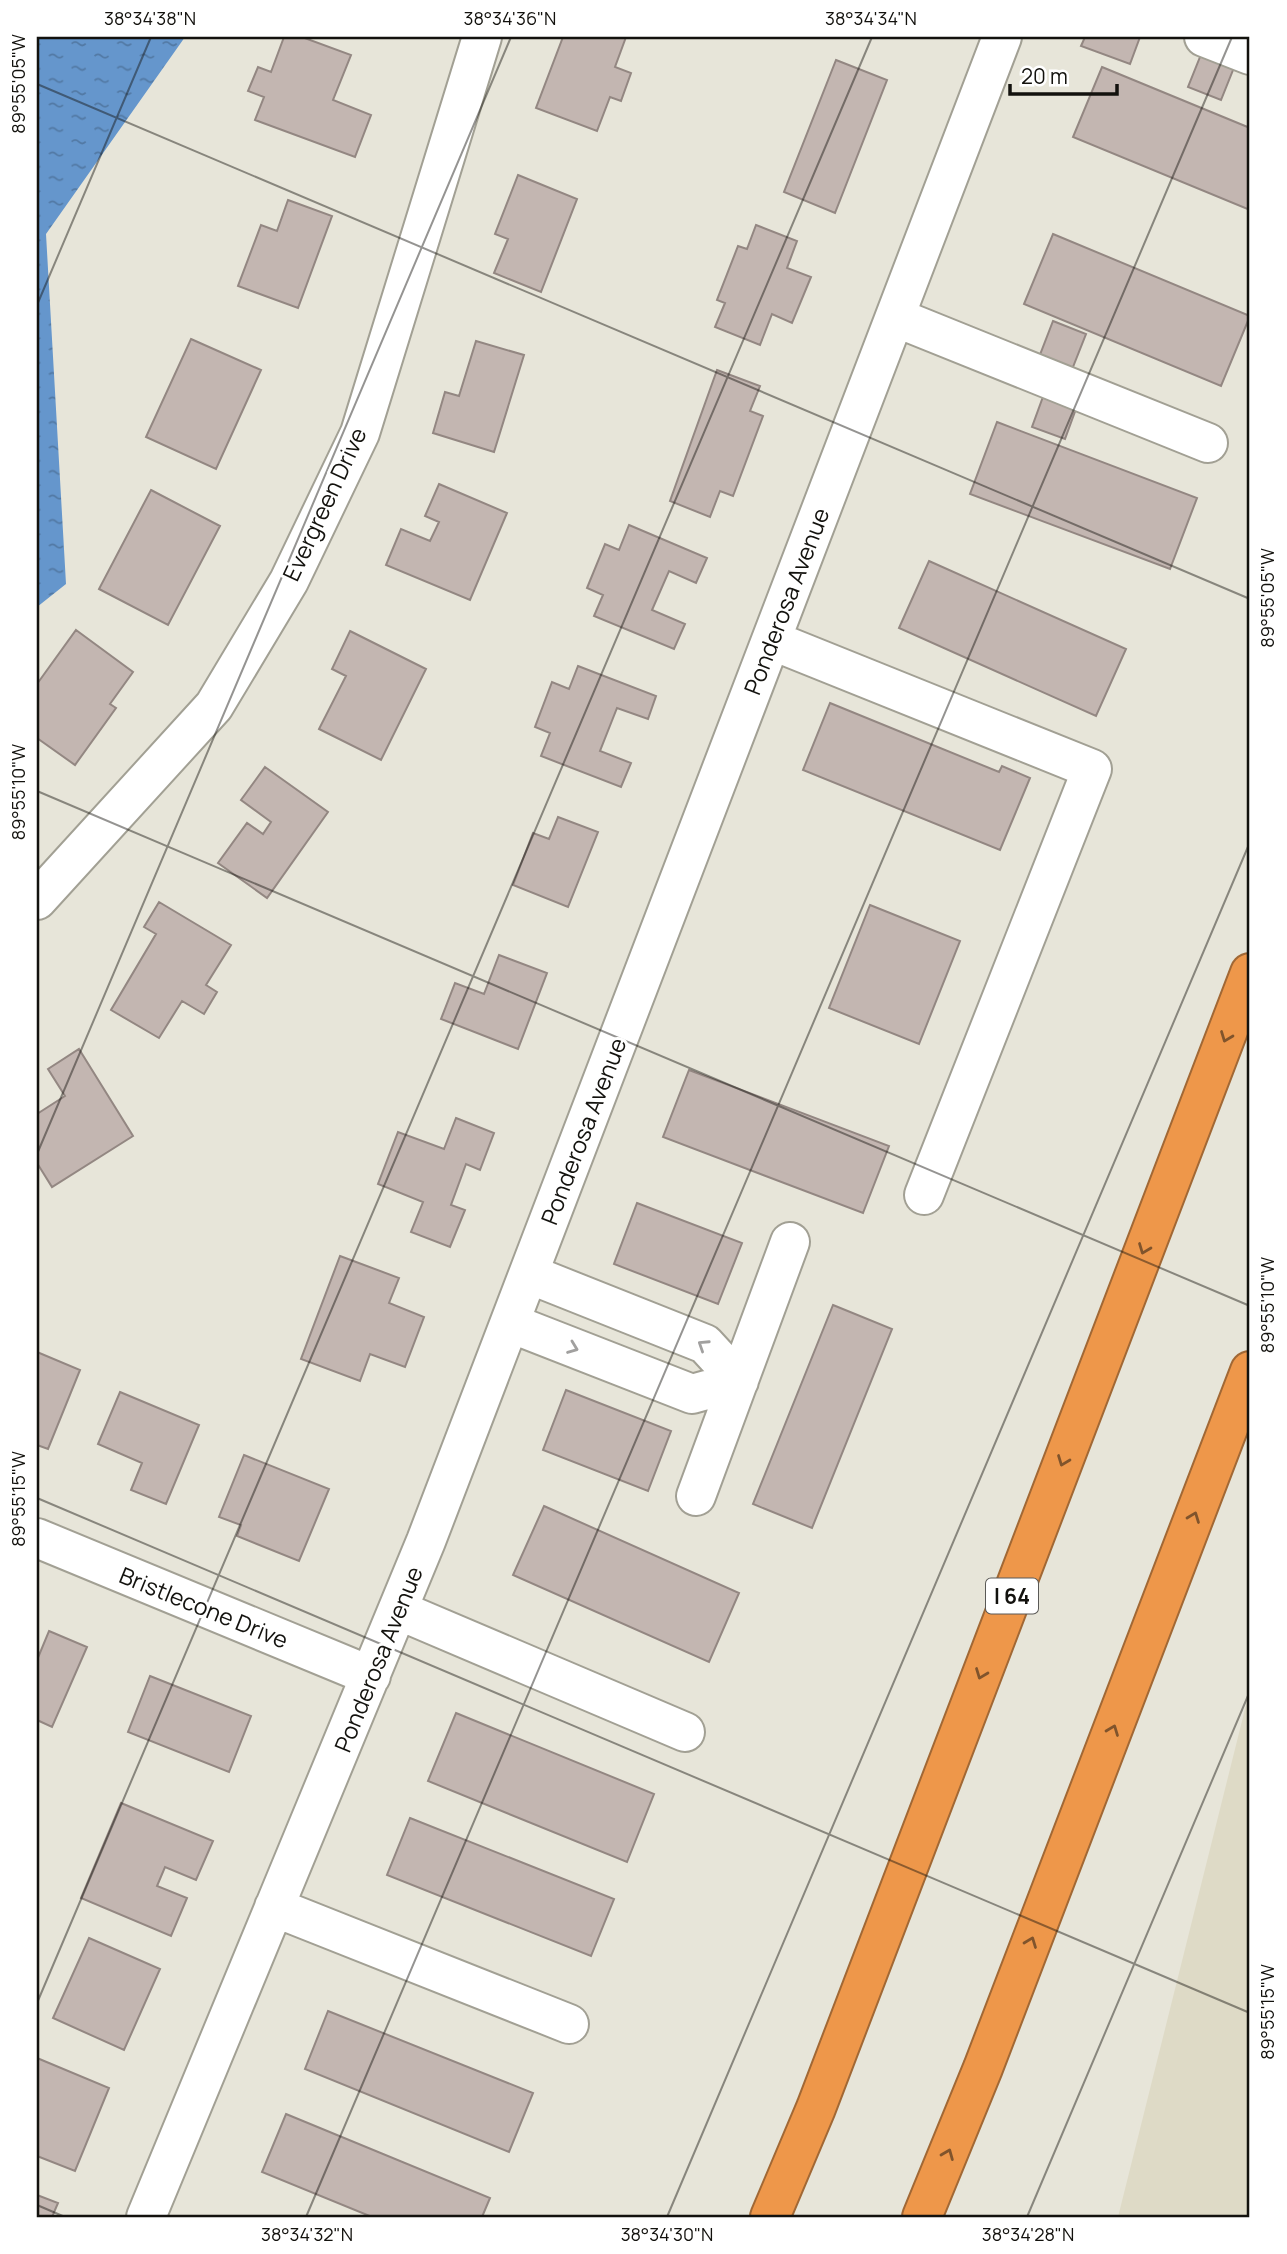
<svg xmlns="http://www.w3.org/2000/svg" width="1287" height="2254" font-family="Manrope,sans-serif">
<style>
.built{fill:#dedac6}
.water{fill:url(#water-ripples)}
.building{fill:#c3b6b1;stroke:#938782;stroke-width:2}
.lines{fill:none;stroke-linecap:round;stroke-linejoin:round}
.minor-casing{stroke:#a2a094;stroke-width:42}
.highway-casing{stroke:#a16835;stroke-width:42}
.minor{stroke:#fff;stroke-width:38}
.highway{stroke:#ee974a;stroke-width:38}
.oneway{stroke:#80542c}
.oneway2{stroke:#a1a09f}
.ticks{fill:none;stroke:#13120e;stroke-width:2;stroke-opacity:0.45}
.labels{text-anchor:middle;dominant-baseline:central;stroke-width:6;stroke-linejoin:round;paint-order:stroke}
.shield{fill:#fff;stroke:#5a5956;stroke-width:2}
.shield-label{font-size:21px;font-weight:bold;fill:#13120e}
.street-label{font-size:23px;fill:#13120e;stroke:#fff}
.neatline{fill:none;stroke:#13120e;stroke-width:2.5}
.ticks-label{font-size:18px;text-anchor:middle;fill:#13120e}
</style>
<defs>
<pattern id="water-ripples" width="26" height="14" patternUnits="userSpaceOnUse" patternTransform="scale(1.75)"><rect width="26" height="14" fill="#6596cc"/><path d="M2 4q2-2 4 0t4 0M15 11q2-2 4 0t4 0" fill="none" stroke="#5279a4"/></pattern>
</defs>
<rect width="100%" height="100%" fill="#e7e5d9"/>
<!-- built -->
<path class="built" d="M1250,1689v528h-132z"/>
<!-- water -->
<path class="water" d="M37,37h148l-139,197 20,350 -29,23z"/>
<!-- building -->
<path class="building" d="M284,37h18l49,18 -18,45 38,15 -16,42 -100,-37 9,-23 -16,-6 10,-24 13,5z
M563,37h63l-11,30 16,6 -10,28 -11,-4 -13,34 -61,-23z
M1085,37h55l-10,27 -49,-18z
M1202,52l33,13 -14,35 -33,-13z
M836,60l51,20 -52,133 -51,-21z
M1102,67l148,61v82l-177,-73z
M518,175l59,24 -36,93 -47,-19 14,-34 -13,-5z
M288,200l44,16 -34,92 -60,-22 23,-61 16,6z
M756,225l41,16 -10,27 24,9 -19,46 -20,-9 -12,31 -45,-18 10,-24 -8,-3 21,-54 9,3z
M1053,234l197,82 -29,70 -197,-82z
M1053,321l33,13 -15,38 -33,-12z
M191,339l70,31 -45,99 -70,-32z
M476,341l48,14 -30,97 -61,-19 12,-41 14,4z
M717,370l43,16 -10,25 13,5 -30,80 -13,-5 -10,26 -40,-16z
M1044,394l33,12 -12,33 -33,-12z
M997,422l200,76 -27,71 -200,-75z
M439,484l68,29 -37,87 -84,-35 15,-36 29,12 9,-19 -14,-6z
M151,490l69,36 -52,99 -69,-36z
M629,525l78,33 -11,25 -27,-12 -17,39 33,14 -11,25 -80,-33 9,-21 -16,-7 18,-44 14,6z
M929,561l197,88 -30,67 -197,-88z
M76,630l57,42 -23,32 6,4 -41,57 -38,-27v-54z
M350,631l76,38 -45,91 -62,-31 27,-53 -14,-7z
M578,666l78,30 -8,23 -31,-11 -17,43 31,12 -10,24 -80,-31 9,-23 -15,-6 17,-45 17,7z
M830,703l169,69 3,-6 28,12 -30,72 -197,-80z
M265,767l63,45 -61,86 -49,-35 29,-40 16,11 8,-12 -30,-22z
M558,817l40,15 -30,75 -55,-22 20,-52 16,6z
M159,902l72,43 -25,40 11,7 -13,22 -22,-13 -23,37 -48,-28 45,-76 -12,-7z
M870,905l90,36 -41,103 -90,-36z
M499,955l48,18 -29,76 -77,-30 14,-36 29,11z
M79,1049l54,87 -81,51 -15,-24v-49l28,-18 -17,-27z
M689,1070l200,76 -26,67 -200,-76z
M456,1118l38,15 -14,37 -14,-6 -15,41 14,5 -15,37 -39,-15 12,-30 -45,-18 20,-52 46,17z
M637,1203l105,40 -24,61 -104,-40z
M340,1256l59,22 -10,25 35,14 -19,50 -35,-13 -10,27 -59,-22z
M833,1305l59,24 -80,199 -59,-24z
M37,1352l43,18 -32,79 -11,-4z
M566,1390l105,41 -23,60 -105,-41z
M120,1392l79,33 -33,79 -35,-14 11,-27 -44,-19z
M244,1455l85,34 -30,72 -62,-25 4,-11 -22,-8z
M544,1506l195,87 -30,69 -196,-87z
M49,1631l38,16 -35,80 -15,-7v-60z
M150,1676l101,40 -22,56 -101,-40z
M456,1713l198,81 -27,68 -199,-81z
M121,1803l92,38 -17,39 -31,-13 -8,19 30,12 -16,38 -90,-38z
M410,1818l204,81 -23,57 -204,-81z
M89,1938l71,31 -36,81 -71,-32z
M328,2011l205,82 -24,59 -204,-83z
M37,2058l72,30 -34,83 -38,-15z
M286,2114l204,84 -8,19h-110l-110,-45z
M37,2195l21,8 -6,14h-15z"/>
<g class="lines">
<defs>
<path id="minor" d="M1204,37l46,18
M895,317l313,126
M771,640l321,129 -168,426
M37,900l177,-194 75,-125 71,-148 122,-396
M510,1323l182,71 47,-13 -34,-37 -176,-70
M696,1496l94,-254
M37,1538l334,138
M398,1610l287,122
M274,1907l295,117
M146,2217l280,-676 576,-1504"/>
<path id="highway" d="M770,2217l46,-109 434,-1135
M922,2217l61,-149 267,-697"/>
</defs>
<!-- minor casing -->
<use href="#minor" class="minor-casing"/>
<!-- highway casing -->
<use href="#highway" class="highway-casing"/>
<!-- minor -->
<use href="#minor" class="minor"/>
<!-- highway -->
<use href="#highway" class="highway"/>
</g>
<!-- one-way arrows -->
<defs><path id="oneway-chevron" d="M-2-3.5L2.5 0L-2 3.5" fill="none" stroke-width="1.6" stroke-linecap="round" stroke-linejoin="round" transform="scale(1.75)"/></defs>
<g class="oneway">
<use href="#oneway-chevron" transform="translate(1226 1037) rotate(111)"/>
<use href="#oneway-chevron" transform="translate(1144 1249) rotate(111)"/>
<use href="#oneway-chevron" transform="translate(1063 1461) rotate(111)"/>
<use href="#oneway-chevron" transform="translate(1194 1517) rotate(-69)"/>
<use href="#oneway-chevron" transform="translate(981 1674) rotate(111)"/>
<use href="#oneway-chevron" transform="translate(1113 1730) rotate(-69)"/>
<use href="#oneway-chevron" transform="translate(1031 1942) rotate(-69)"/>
<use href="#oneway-chevron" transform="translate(948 2154) rotate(-68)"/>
</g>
<g class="oneway2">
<use href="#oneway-chevron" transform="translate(703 1345) rotate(-147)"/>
<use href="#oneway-chevron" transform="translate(573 1348) rotate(21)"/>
</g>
<!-- ticks -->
<path class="ticks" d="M37,84l1213,515M37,305l114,-268M37,791l1213,515M37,1154l474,-1117M37,1498l1213,515M37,2003l835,-1966M37,2205l28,12M306,2217l926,-2180M667,2217l583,-1375M1027,2217l223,-526"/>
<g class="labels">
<!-- shield labels -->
<rect class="shield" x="986" y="1578.5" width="52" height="35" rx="5"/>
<g class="shield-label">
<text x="1012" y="1596">I 64</text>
</g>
<!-- street labels -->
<g class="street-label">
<text transform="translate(324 504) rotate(-65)">Evergreen Drive</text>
<text transform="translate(786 601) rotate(-69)">Ponderosa Avenue</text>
<text transform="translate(583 1131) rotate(-69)">Ponderosa Avenue</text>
<text transform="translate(204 1607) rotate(22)">Bristlecone Drive</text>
<text transform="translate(378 1659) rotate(-68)">Ponderosa Avenue</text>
</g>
</g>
<!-- border -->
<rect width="1287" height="2254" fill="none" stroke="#ffffff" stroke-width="77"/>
<!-- scale -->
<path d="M1010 84v10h107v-10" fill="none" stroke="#13120e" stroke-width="3.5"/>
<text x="1021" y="84" font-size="21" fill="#13120e" stroke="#ffffff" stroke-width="5" paint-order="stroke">20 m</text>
<rect x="38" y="38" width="1210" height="2178" class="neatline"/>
<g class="ticks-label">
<text x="150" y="25">38°34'38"N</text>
<text x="510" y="25">38°34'36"N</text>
<text x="871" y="25">38°34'34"N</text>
<text transform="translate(19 84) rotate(-90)" y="6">89°55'05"W</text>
<text transform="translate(1268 598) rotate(-90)" y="6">89°55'05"W</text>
<text transform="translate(19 792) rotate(-90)" y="6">89°55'10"W</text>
<text transform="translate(1268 1305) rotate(-90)" y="6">89°55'10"W</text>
<text transform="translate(19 1499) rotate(-90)" y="6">89°55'15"W</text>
<text transform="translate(1268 2012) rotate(-90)" y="6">89°55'15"W</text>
<text x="307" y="2241">38°34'32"N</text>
<text x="667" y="2241">38°34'30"N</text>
<text x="1028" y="2241">38°34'28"N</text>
</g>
</svg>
